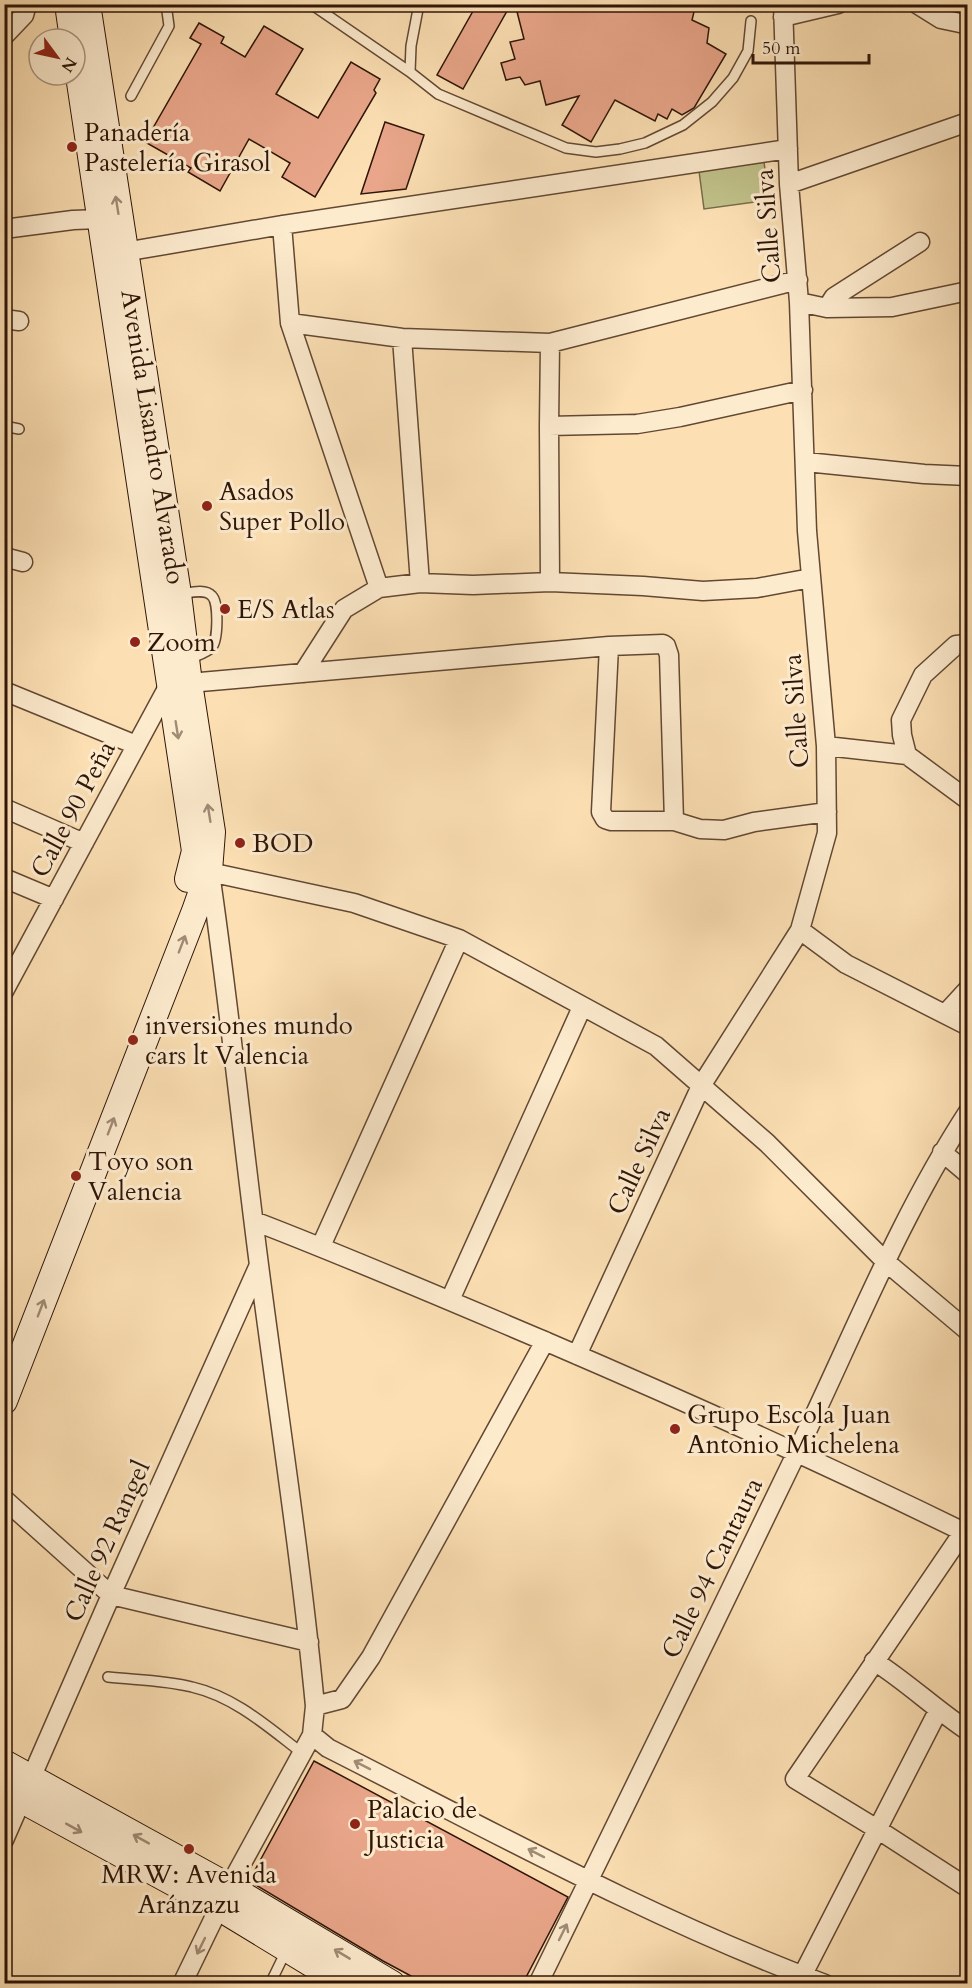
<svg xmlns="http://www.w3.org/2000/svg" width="972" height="1988" font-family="Cardo,serif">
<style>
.green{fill:#c1c28b;stroke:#786c4a;stroke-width:1.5}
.building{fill:#e9a68a;stroke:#2e1508;stroke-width:1.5}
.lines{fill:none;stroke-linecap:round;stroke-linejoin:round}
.lane-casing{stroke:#624833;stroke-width:12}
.street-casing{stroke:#624833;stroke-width:21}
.secondary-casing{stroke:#2e1508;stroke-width:28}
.lane{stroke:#fdebce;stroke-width:9}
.street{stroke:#fdebce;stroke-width:18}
.secondary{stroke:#fdebce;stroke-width:26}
.oneway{stroke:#a08b75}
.poi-dot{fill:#8f2418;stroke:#fdebce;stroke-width:2}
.labels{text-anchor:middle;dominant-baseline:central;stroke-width:6;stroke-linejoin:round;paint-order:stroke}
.poi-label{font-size:26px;fill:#2e1508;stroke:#fdebce;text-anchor:start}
.street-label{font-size:26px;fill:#2e1508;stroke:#fdebce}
</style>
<rect width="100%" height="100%" fill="#fce0b4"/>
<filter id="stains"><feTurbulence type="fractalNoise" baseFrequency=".00333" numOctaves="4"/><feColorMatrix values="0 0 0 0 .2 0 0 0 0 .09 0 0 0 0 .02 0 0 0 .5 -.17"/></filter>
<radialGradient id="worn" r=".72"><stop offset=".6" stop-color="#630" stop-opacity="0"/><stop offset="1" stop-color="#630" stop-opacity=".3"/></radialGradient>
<!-- green -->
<path class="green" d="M764,162l5,38 -65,9 -5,-38z"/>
<!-- building -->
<path class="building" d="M477,4h34l-48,85 -26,-14z
M515,4h164l15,8 -2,8 17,8 -2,15 19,11 -32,54 -12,7 -10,-6 -5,10 -9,-5 -3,7 -40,-21 -24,42 -29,-17 17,-29 -33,9 -6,-24 -15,4 -5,-8 -14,3 -5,-17 14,-4 -5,-17 14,-3z
M199,23l25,14 -3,6 24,14 19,-31 39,23 -27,45 42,24 33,-56 29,17 -6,11 2,3 -61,104 -33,-20 8,-14 -41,-24 -29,52 -32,-19 3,-4 -46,-26 56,-98 -11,-6z
M385,122l39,13 -18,54 -45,5z
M314,1761l254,136 -45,86h-99l-41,-22 -134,-80z"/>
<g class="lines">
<defs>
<path id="lane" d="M311,4l99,68
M419,4l-8,42 -1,26 28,22 128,54 30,4 24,-3 25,-6 38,-18 29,-23 21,-24 15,-27 3,-30
M131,96l38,-70 -3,-22
M4,426l15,3
M180,594c9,-1 25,-6 32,2 7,7 6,44 0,51 -5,6 -17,9 -25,13
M108,1677c28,3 57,3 84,10 43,10 76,40 110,66
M270,1984l16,-33"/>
<path id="street" d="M917,4l24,15 19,4
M783,17l55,-13
M4,36l20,-21 2,-7 -4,-4
M789,184l179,-62
M282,225l8,98 89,265
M4,229l69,-9 27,-1
M124,252l158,-27 506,-76
M799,302l28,6 65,-1 76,-16
M827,308l7,-11 86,-55
M4,319l15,2
M290,323l112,15 148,5 248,-63
M402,338l18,245
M549,426l88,-2 43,-7 123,-27
M806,462l118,12 44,2
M4,557l19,5
M550,582l-1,-156 1,-83
M968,644l-12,1 -33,30 -22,45 1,15 5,20 61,45
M609,646l-8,166 4,7 6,2h63l26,8 24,1 30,-8 73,-10
M303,673l41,-64 35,-21 41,-5 53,2 77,-3 93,4 60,5 54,-3 54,-10
M189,683l420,-37 54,-2 3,2 3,9 5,166
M4,691l132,54
M826,746l81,9
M4,808l80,35
M200,870l154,33 105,36 197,107 111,97 119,119 82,69
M4,878l50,21
M800,930l46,34 122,62
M4,991l166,-308
M945,1014l23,-25
M942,1152l26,22
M254,1221c99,38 196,80 293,121 142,61 282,124 421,192
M321,1246l138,-307
M450,1300l132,-293
M577,1355l124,-269 99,-156 27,-97 -1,-87 -19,-215 -8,-229 -10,-118 -6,-180
M4,1499l107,96 198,47
M968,1525l-173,254 82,50 91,59
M874,1661c33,21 61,48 94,70
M315,1706l27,-7 29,-42 174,-316
M312,1735l16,13c164,83 325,172 497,236
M4,1840l107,-245 148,-330
M182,1984l47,-97 83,-152 3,-29c-14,-148 -37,-294 -56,-441 -17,-131 -30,-262 -49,-392
M538,1984c86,-178 174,-354 259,-532 55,-114 102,-234 171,-340
M798,1984l140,-273"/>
<path id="secondary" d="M68,4l5,35
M75,49l120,802 -7,28
M4,1401l191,-490 14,-40 3,-39 -23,-149 -11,-89 -91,-590
M4,1763l225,124 163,97
M4,1790l216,118 125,76"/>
</defs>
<!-- lane casing -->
<use href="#lane" class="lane-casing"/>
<!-- street casing -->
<use href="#street" class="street-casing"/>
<!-- secondary casing -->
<use href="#secondary" class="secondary-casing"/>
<!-- lane -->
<use href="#lane" class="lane"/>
<!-- street -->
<use href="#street" class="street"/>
<!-- secondary -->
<use href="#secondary" class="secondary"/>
</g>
<!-- one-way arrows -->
<defs><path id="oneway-shaft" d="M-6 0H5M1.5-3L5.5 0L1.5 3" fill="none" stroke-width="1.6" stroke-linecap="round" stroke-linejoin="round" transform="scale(1.5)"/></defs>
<g class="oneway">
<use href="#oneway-shaft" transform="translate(117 205) rotate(-99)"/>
<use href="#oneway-shaft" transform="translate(177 730) rotate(81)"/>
<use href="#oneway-shaft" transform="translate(209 813) rotate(-99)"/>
<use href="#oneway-shaft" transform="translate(182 944) rotate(-69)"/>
<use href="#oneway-shaft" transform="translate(111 1126) rotate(-69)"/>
<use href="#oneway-shaft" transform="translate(41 1308) rotate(-69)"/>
<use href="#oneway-shaft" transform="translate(362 1765) rotate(-153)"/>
<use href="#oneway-shaft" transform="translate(74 1828) rotate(29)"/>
<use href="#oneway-shaft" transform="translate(141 1839) rotate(-151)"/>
<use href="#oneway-shaft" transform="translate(536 1853) rotate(-153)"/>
<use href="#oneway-shaft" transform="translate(563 1932) rotate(-64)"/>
<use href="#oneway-shaft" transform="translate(201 1946) rotate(116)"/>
<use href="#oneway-shaft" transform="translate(342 1954) rotate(-149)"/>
</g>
<!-- markers -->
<g class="poi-dot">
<circle cx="72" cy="147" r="6"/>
<circle cx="207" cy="506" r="6"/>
<circle cx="225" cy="609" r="6"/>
<circle cx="135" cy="642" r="6"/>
<circle cx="240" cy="843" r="6"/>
<circle cx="133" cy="1040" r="6"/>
<circle cx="76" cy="1176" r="6"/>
<circle cx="675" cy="1429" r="6"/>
<circle cx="355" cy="1824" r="6"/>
<circle cx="189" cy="1849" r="6"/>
</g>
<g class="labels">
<!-- poi labels -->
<g class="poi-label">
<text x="84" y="132">Panadería<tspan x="84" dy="30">Pastelería Girasol</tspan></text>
<text x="219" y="491">Asados<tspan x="219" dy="30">Super Pollo</tspan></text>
<text x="237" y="609">E/S Atlas</text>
<text x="147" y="642">Zoom</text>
<text x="252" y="843">BOD</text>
<text x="145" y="1025">inversiones mundo<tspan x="145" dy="30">cars lt Valencia</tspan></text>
<text x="88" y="1161">Toyo son<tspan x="88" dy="30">Valencia</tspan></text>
<text x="687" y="1414">Grupo Escola Juan<tspan x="687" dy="30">Antonio Michelena</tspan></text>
<text x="367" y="1809">Palacio de<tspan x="367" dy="30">Justicia</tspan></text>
<text x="189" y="1874" text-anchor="middle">MRW: Avenida<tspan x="189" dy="30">Aránzazu</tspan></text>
</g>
<!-- street labels -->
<g class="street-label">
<text transform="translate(768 226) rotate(-94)">Calle Silva</text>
<text transform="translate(153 437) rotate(81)">Avenida Lisandro Alvarado</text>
<text transform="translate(796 711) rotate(-94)">Calle Silva</text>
<text transform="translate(73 809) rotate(-62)">Calle 90 Peña</text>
<text transform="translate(639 1161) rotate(-65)">Calle Silva</text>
<text transform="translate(107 1541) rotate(-66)">Calle 92 Rangel</text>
<text transform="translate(712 1568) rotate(-64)">Calle 94 Cantaura</text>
</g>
</g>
<!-- margin -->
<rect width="972" height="1988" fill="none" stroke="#fce0b4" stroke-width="24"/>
<rect x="6" y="6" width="960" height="1976" fill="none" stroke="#2e1508" stroke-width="3"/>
<rect x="12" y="12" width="948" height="1964" fill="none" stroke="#2e1508" stroke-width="1.5"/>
<!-- north arrow -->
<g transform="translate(57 57) rotate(123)"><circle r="28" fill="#fdebce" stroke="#aa957f" stroke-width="1.5"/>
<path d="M0-4.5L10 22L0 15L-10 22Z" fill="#8f2418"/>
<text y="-9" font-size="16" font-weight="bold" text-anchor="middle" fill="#2e1508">N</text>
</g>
<!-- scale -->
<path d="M753 54v9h116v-9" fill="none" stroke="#2e1508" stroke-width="3"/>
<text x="762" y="54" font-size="18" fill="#2e1508" stroke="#fdebce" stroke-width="4.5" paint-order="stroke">50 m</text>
<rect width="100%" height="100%" filter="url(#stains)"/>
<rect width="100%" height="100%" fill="url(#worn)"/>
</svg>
